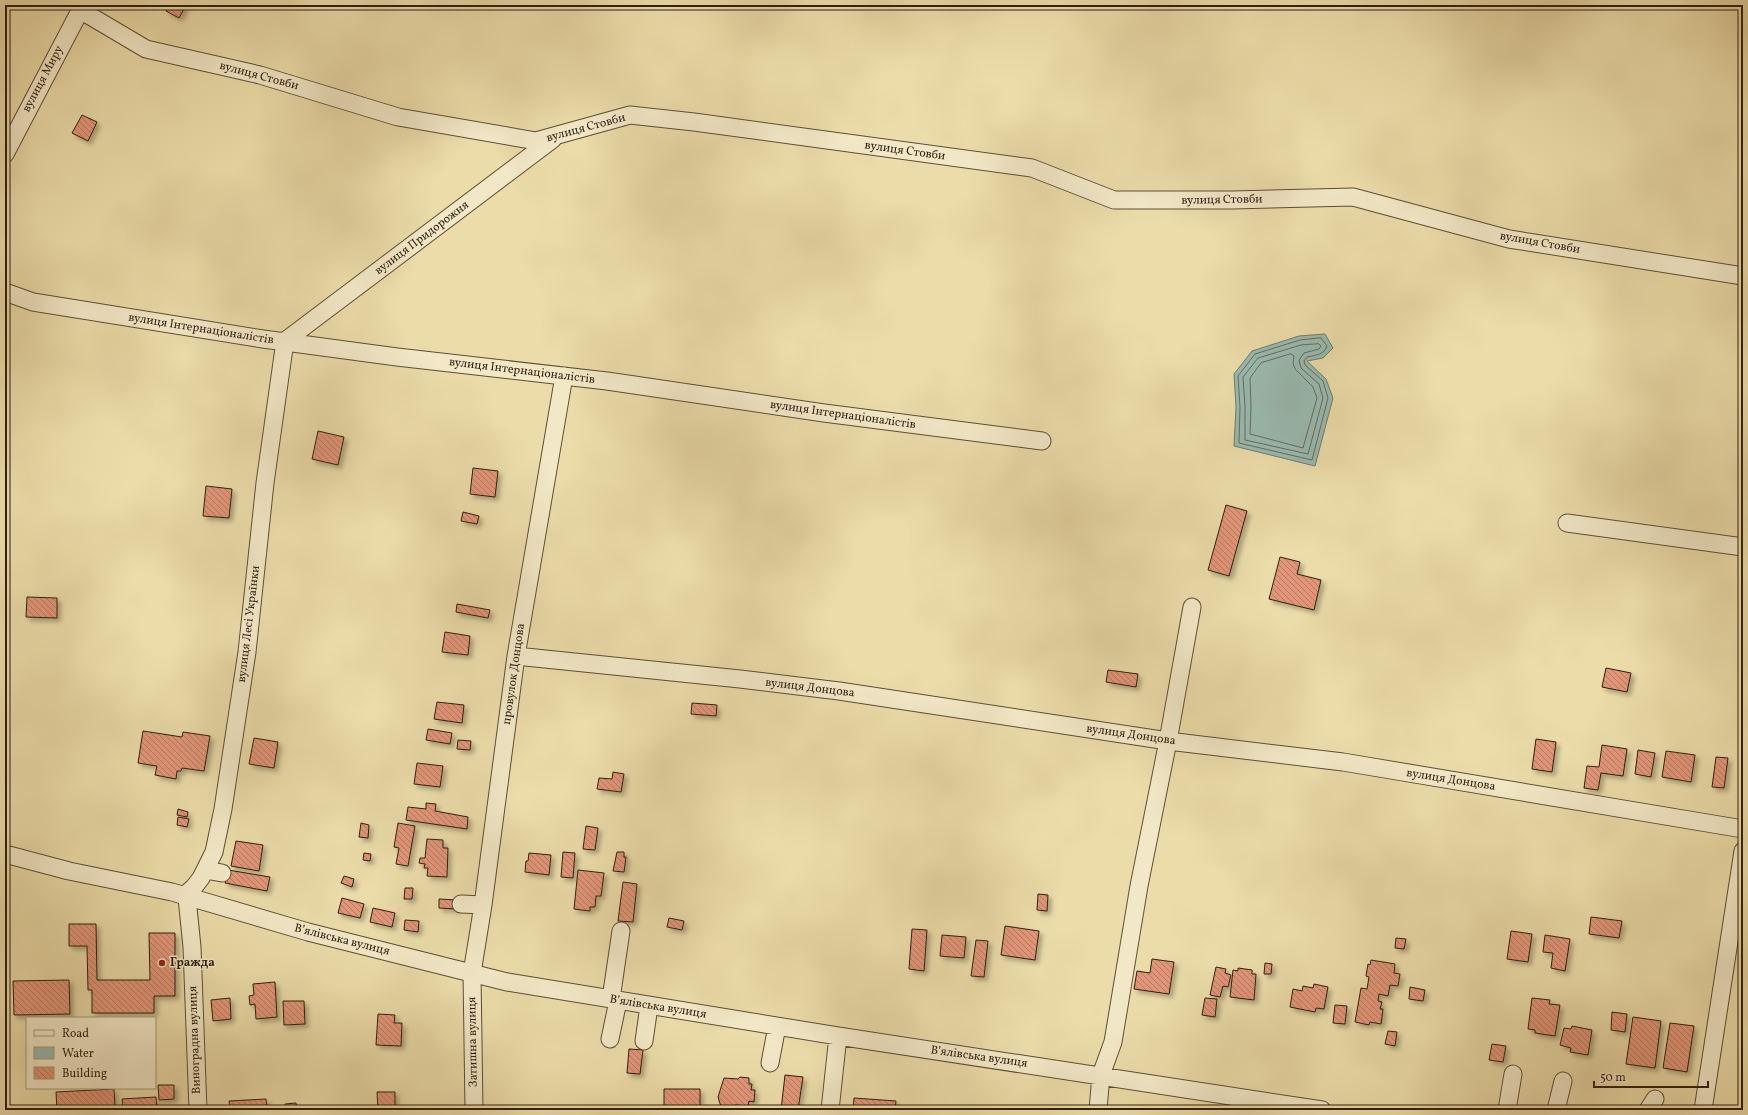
<svg xmlns="http://www.w3.org/2000/svg" width="1748" height="1115" font-family="Vollkorn,serif">
<style>
.water{fill:#99bab0;stroke:#6e7c6f}
.lines{fill:none;stroke-linecap:round;stroke-linejoin:round}
.shore{stroke:#646c5e;stroke-width:1}
.building{fill:url(#building-back-hatch);stroke:#2e1f0d;filter:url(#shadow)}
.minor-casing{stroke:#5d4e34;stroke-width:19}
.minor{stroke:#f2e8c7;stroke-width:17}
.poi-dot{fill:#8f2418;stroke:#f2e8c7;stroke-width:1.5}
.labels{text-anchor:middle;dominant-baseline:central;stroke-width:3;stroke-linejoin:round;paint-order:stroke}
.street-label{font-size:12px;fill:#2e1f0d;stroke:#f2e8c7}
.poi-label{font-size:12px;font-weight:bold;fill:#2e1f0d;stroke:#f2e8c7;text-anchor:start}
</style>
<defs>
<pattern id="building-back-hatch" width="6" height="6" patternUnits="userSpaceOnUse"><rect width="6" height="6" fill="#e29679"/><path d="M-1 5l2 2M0 0l6 6M5-1l2 2" fill="none" stroke="#b87a62"/></pattern>
<filter id="shadow"><feDropShadow dx="3.5" dy="3.5" stdDeviation="2" flood-color="#0004"/></filter>
</defs>
<rect width="100%" height="100%" fill="#ebdca9"/>
<filter id="stains"><feTurbulence type="fractalNoise" baseFrequency=".005" numOctaves="4"/><feColorMatrix values="0 0 0 0 .2 0 0 0 0 .09 0 0 0 0 .02 0 0 0 .5 -.17"/></filter>
<radialGradient id="worn" r=".72"><stop offset=".6" stop-color="#630" stop-opacity="0"/><stop offset="1" stop-color="#630" stop-opacity=".3"/></radialGradient>
<!-- water -->
<path class="water" d="M1325,334l8,14 -10,10 -16,3 19,18 7,19 -18,68 -81,-20 2,-39 -2,-33 18,-23 47,-15z"/>
<g class="lines">
<!-- shore -->
<path class="shore" d="M1321,338l6,8c-3,9 -11,9 -20,11l-3,4 1,4 18,16 5,17 -16,62 -73,-17 1,-36 -2,-31 17,-22 45,-14z
M1319,344l2,2 -2,3 -15,4 -5,7 2,8 18,16 4,14 -15,56 -63,-14v-33l-2,-30 15,-19 43,-13z
M1291,354l3,2 -1,7 2,6 18,18 4,11 -14,50 -53,-14 1,-27 -1,-29 11,-15z"/>
</g>
<!-- building -->
<path class="building" d="M170,5h16l-7,13 -13,-7z
M82,115l15,7 -9,19 -16,-8z
M318,431l26,6 -6,28 -26,-6z
M473,468l25,3 -3,26 -25,-3z
M206,486l26,3 -3,29 -26,-2z
M1226,505l21,6 -18,65 -21,-6z
M463,512l16,4 -2,8 -16,-3z
M1280,557l20,5 -3,12 24,6 -7,30 -45,-11z
M27,597l30,1v20l-31,-1z
M457,604l33,6 -2,8 -32,-6z
M445,632l25,4 -2,19 -26,-3z
M1606,668l25,5 -4,19 -25,-5z
M1108,670l30,4 -2,13 -30,-5z
M437,702l27,3 -2,18 -28,-4z
M692,703l25,2 -1,11 -25,-2z
M428,729l24,4 -2,11 -24,-4z
M143,731l39,6 1,-5 27,4 -6,35 -22,-3 -1,3h-4l-1,8 -21,-4 2,-9 -19,-3z
M254,738l24,4 -4,26 -25,-4z
M1536,739l20,3 -4,30 -20,-3z
M458,740l13,1 -1,9 -13,-1z
M1602,745l25,4 -4,27 -22,-3 -3,17 -14,-2 3,-22 12,1z
M1638,750l17,3 -4,24 -16,-3z
M1666,751l29,4 -4,27 -29,-5z
M1716,757l12,1 -4,30 -12,-1z
M417,763l26,3 -3,21 -26,-3z
M613,772l11,2 -3,18 -24,-3 2,-11 13,1z
M426,803l10,1 -1,7 33,6 -1,12 -61,-9 2,-13 18,2z
M178,809l10,3 -1,5 -10,-2z
M178,817l11,2 -2,8 -10,-2z
M361,823l8,2 -1,13 -9,-1z
M398,823l17,3 -7,40 -12,-2 3,-16 -5,-1z
M586,826l12,2 -3,22 -12,-1z
M427,839l16,1v8h5l-1,29 -20,-1 1,-8h-4l1,-4 -6,-1 1,-5h5z
M236,841l27,4 -4,26 -28,-5z
M563,852l12,1 -2,25 -12,-1z
M617,852h7v5h2l-2,15 -11,-1z
M364,853l7,1 -1,7 -7,-1z
M529,853l22,2 -2,20 -24,-3 1,-11h2z
M228,870l42,7 -3,14 -42,-8z
M578,870l26,3 -3,23h-5l-1,11h-5v4l-16,-2z
M344,876l10,3 -2,8 -11,-4z
M623,882l14,2 -4,38 -15,-1z
M405,888h8l-1,11h-8z
M1038,894l10,1 -1,16 -10,-1z
M342,898l22,6 -4,14 -22,-5z
M439,899l18,1v9l-18,-1z
M373,908l22,5 -3,14 -22,-5z
M1591,917l31,4 -3,17 -30,-4z
M669,918l15,3 -2,9 -15,-3z
M405,920l14,1 -1,11 -14,-2z
M69,924h27l1,56h53l-1,-47h26v63h-21v17h-62v-23h-4l-1,-44h-18z
M1005,926l34,5 -4,29 -34,-5z
M912,929l15,1 -3,41 -15,-2z
M1511,931l21,3 -4,28 -21,-3z
M942,935l24,2 -2,21 -24,-2z
M1545,935l25,4 -5,32 -14,-3 2,-15 -10,-1z
M1396,938l10,1 -2,10 -9,-1z
M976,940l12,1 -4,36 -13,-1z
M1152,959l22,3 -5,32 -35,-5 3,-18 13,2z
M1371,960l24,4 -1,9 6,1 -2,12 -8,-1 -2,11 -9,-2 -1,7 4,1 -2,7h3l-2,15 -11,-2 -1,3 -14,-3 6,-34 6,1 2,-12 -3,-1 2,-12 2,1z
M1265,963l7,1 -1,10h-7z
M1216,967l10,2 -1,4 6,2 -3,12 -5,-1 -3,11 -10,-2z
M1238,968l14,2v4h4l-2,26 -24,-3 3,-27 5,1z
M69,980l1,34 -56,1 -1,-34z
M275,982l2,35 -21,2 -1,-15 -5,1 -1,-9 5,-1 -1,-11z
M1314,984l14,3 -4,22 -8,-1 -1,4 -25,-5 3,-18 9,2 1,-5 10,2z
M1410,987l15,3 -2,11 -14,-2z
M230,998l1,21 -18,2 -2,-21z
M1205,998l12,1 -2,18 -13,-2z
M1532,998l18,2 -1,4 11,1 -5,31 -20,-3v-3l-7,-1z
M283,1001h21l1,23 -21,1z
M1335,1005l12,1 -2,18 -12,-1z
M1612,1012l15,2 -2,18 -14,-2z
M378,1014l17,1 -1,8h8l-1,23 -25,-1z
M1633,1017l28,4 -6,47 -29,-4z
M1670,1023l24,3 -7,46 -24,-4z
M1572,1026l20,4 -4,25 -18,-3 1,-4 -11,-3 4,-17 7,1z
M1388,1031l9,1 -2,14 -10,-2z
M1492,1044l14,2 -3,16 -14,-2z
M629,1049l14,1 -3,24 -13,-1z
M785,1075l18,2 -5,33h-17z
M740,1077l9,1v6h3l-1,6h4l-1,12 -5,-1 -1,5 -13,-1v5h-13l-4,-13 6,-19 14,1z
M158,1085h16v14l-15,1z
M114,1089l1,19 -58,2 -1,-18z
M664,1089h36v21h-36z
M377,1092h18v18h-17z
M156,1097l1,13h-34l-1,-11z
M854,1098l42,3 -1,9h-42z
M266,1099l1,11h-37l-1,-9z
M296,1103l1,7h-12v-6z"/>
<g class="lines">
<defs>
<path id="minor" d="M80,10l66,39 114,26 138,42 138,24 94,-26 64,7 338,46 82,32h118l121,-3 156,42 234,37
M5,154l78,-149
M5,292l28,10 230,37 134,18 210,24 217,32 218,28
M1567,523l176,24
M516,656l224,23 99,12 329,50 175,21 400,67
M5,854l64,17 103,21 136,40 199,50 331,54 484,74
M205,870l17,3
M184,896l10,-9 7,-9 13,-26 9,-43 24,-157 18,-169 20,-142 268,-202
M187,898l5,49 6,163
M461,904l22,1
M611,999l10,-68
M610,1039l8,-38
M644,1041l5,-35
M770,1063l7,-37
M474,1110l-2,-137 11,-68 33,-249 48,-280
M830,1110l8,-74
M1098,1110l3,-35 12,-33 26,-156 29,-145 24,-134
M1507,1110l6,-36
M1556,1110l7,-29
M1648,1110l7,-11
M1703,1110l40,-259"/>
</defs>
<!-- minor casing -->
<use href="#minor" class="minor-casing"/>
<!-- minor -->
<use href="#minor" class="minor"/>
</g>
<!-- markers -->
<circle class="poi-dot" cx="162" cy="963" r="4"/>
<g class="labels">
<!-- street labels -->
<g class="street-label">
<text transform="translate(259 76) rotate(15)">вулиця Стовби</text>
<text transform="translate(43 79) rotate(-62)">вулиця Миру</text>
<text transform="translate(586 128) rotate(-15)">вулиця Стовби</text>
<text transform="translate(905 151) rotate(8)">вулиця Стовби</text>
<text transform="translate(1222 200) rotate(-1)">вулиця Стовби</text>
<text transform="translate(422 238) rotate(-37)">вулиця Придорожня</text>
<text transform="translate(1540 243) rotate(10)">вулиця Стовби</text>
<text transform="translate(201 329) rotate(9)">вулиця Інтернаціоналістів</text>
<text transform="translate(522 371) rotate(7)">вулиця Інтернаціоналістів</text>
<text transform="translate(843 415) rotate(8)">вулиця Інтернаціоналістів</text>
<text transform="translate(249 624) rotate(-83)">вулиця Лесі Українки</text>
<text transform="translate(514 674) rotate(-82)">провулок Донцова</text>
<text transform="translate(810 688) rotate(7)">вулиця Донцова</text>
<text transform="translate(1131 735) rotate(8)">вулиця Донцова</text>
<text transform="translate(1451 780) rotate(9)">вулиця Донцова</text>
<text transform="translate(342 940) rotate(14)">В’ялівська вулиця</text>
<text transform="translate(658 1007) rotate(9)">В’ялівська вулиця</text>
<text transform="translate(195 1040) rotate(-92)">Виноградна вулиця</text>
<text transform="translate(473 1042) rotate(-91)">Затишна вулиця</text>
<text transform="translate(979 1057) rotate(8)">В’ялівська вулиця</text>
</g>
<!-- poi labels -->
<g class="poi-label">
<text x="170" y="963">Гражда</text>
</g>
</g>
<!-- margin -->
<rect width="1748" height="1115" fill="none" stroke="#ebdca9" stroke-width="20"/>
<rect x="6" y="6" width="1736" height="1103" fill="none" stroke="#2e1f0d" stroke-width="2"/>
<rect x="10" y="10" width="1728" height="1095" fill="none" stroke="#2e1f0d"/>
<!-- legend -->
<rect x="26" y="1017" width="130" height="72" fill="#f2e8c7" stroke="#a4987d"/>
<rect x="34" y="1030" width="20" height="6" fill="#f2e8c7" stroke="#a4987d"/>
<text x="62" y="1037" font-size="12" fill="#2e1f0d">Road</text>
<rect x="34" y="1047" width="20" height="12" fill="#99bab0" stroke="#a4987d"/>
<text x="62" y="1057" font-size="12" fill="#2e1f0d">Water</text>
<rect x="34" y="1067" width="20" height="12" fill="url(#building-back-hatch)" stroke="#a4987d"/>
<text x="62" y="1077" font-size="12" fill="#2e1f0d">Building</text>
<!-- scale -->
<path d="M1594 1081v6h114v-6" fill="none" stroke="#2e1f0d" stroke-width="2"/>
<text x="1600" y="1081" font-size="12" fill="#2e1f0d" stroke="#f2e8c7" stroke-width="3" paint-order="stroke">50 m</text>
<rect width="100%" height="100%" filter="url(#stains)"/>
<rect width="100%" height="100%" fill="url(#worn)"/>
</svg>
